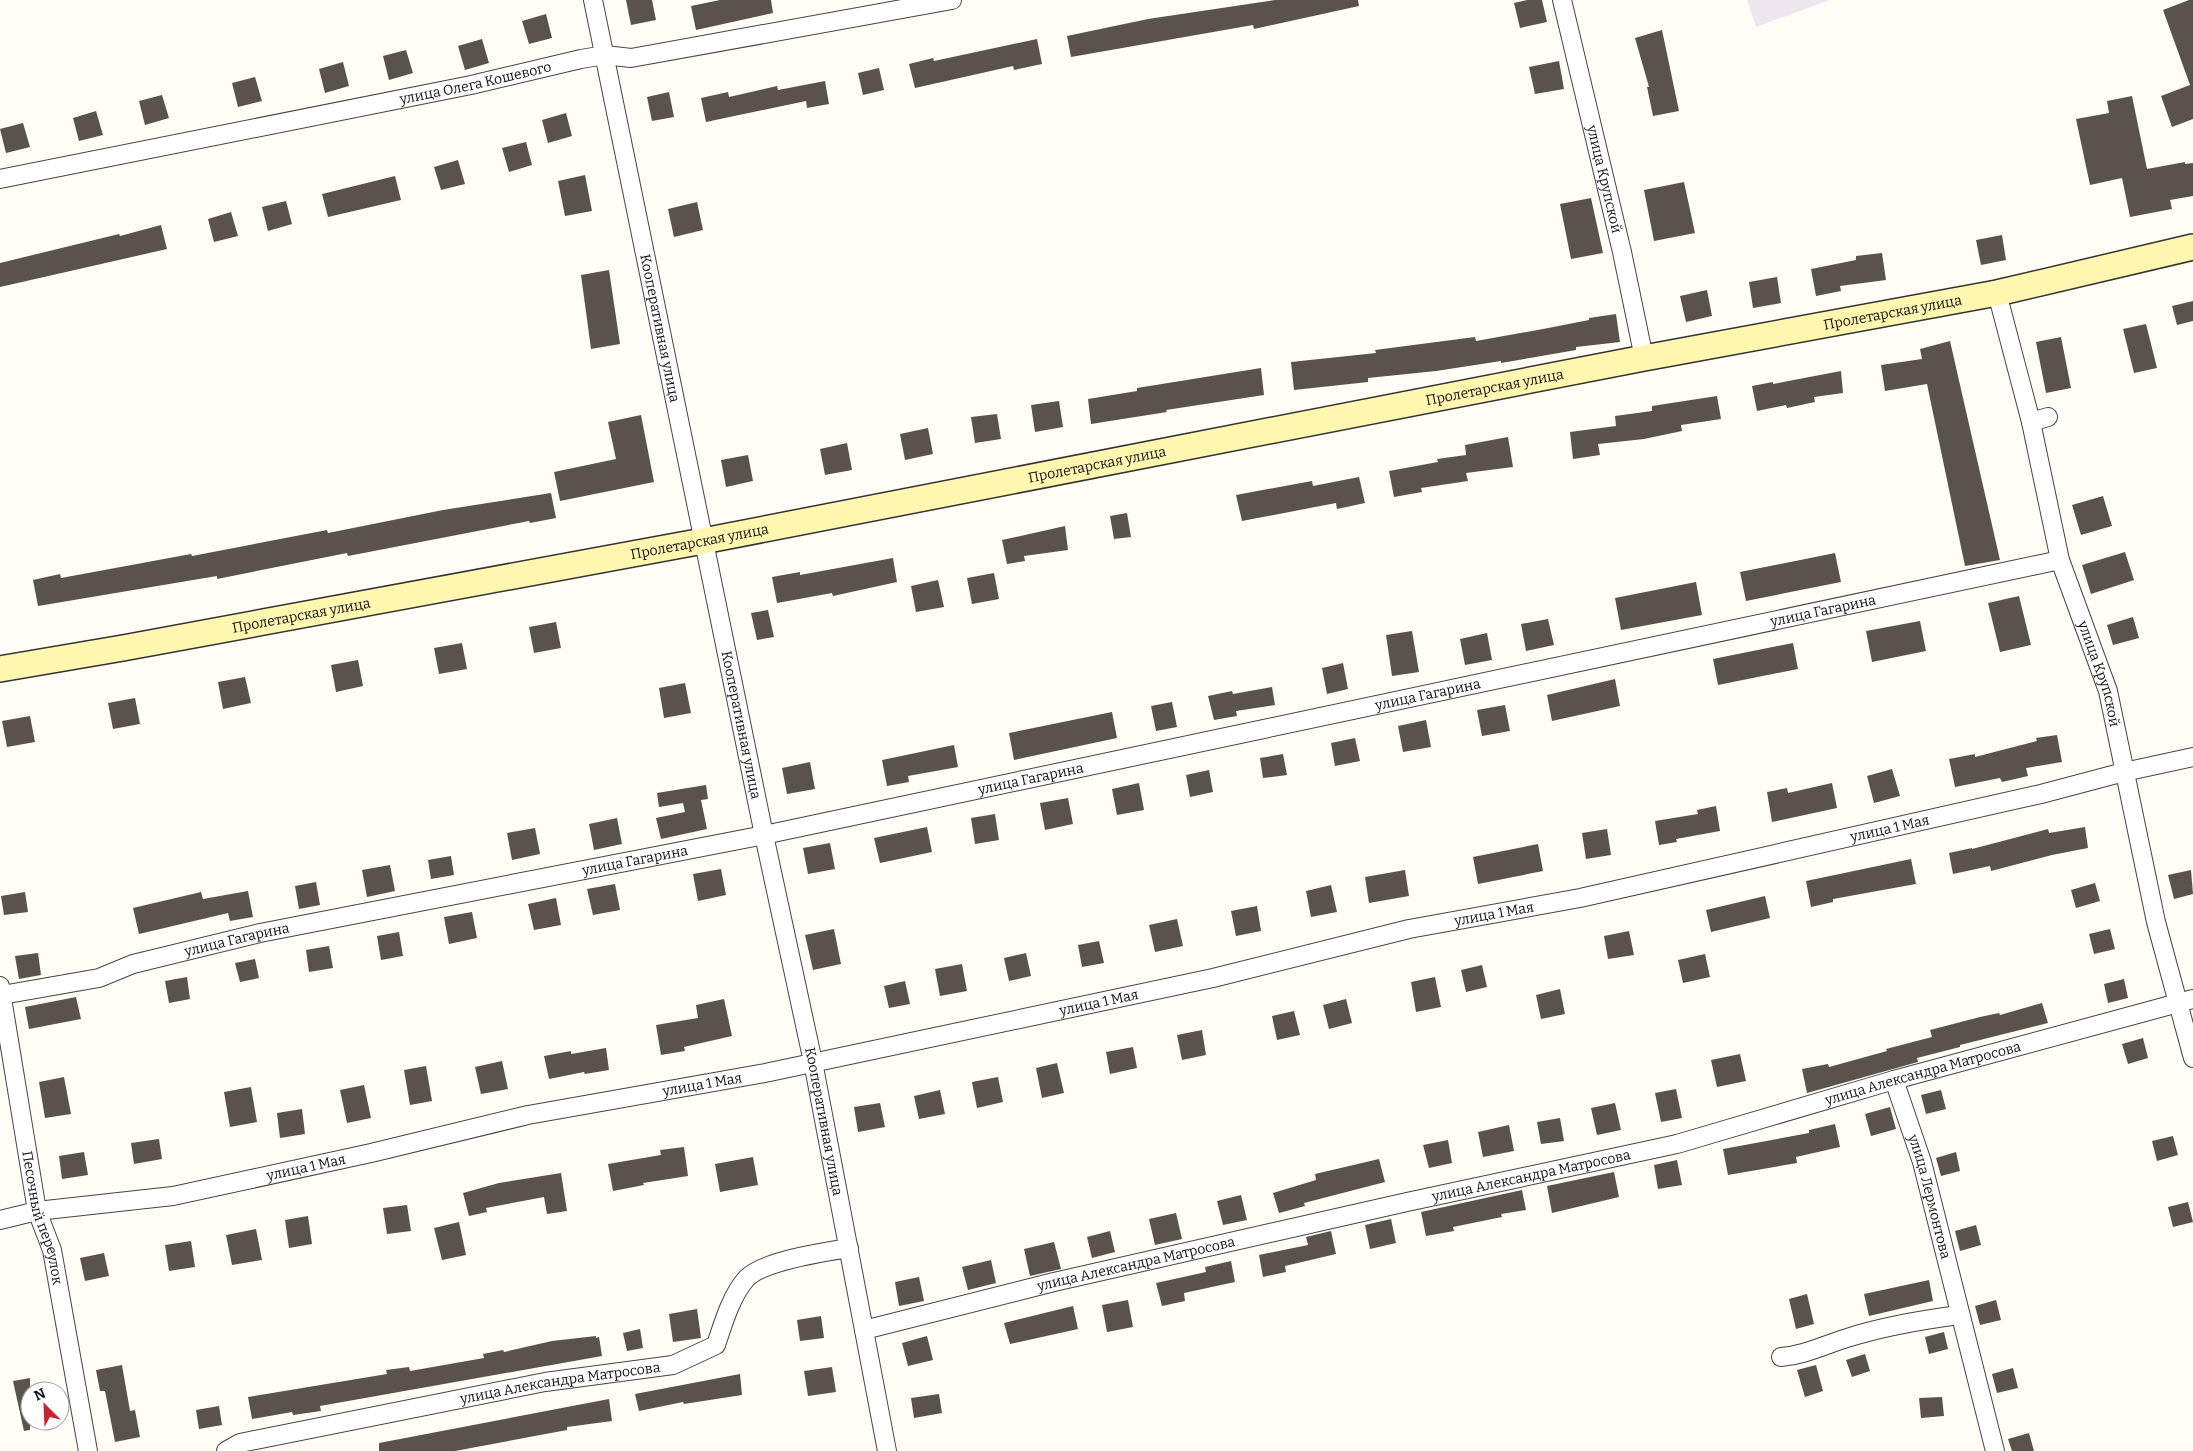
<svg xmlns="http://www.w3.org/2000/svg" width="2193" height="1451" font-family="Bitter,serif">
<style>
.industrial{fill:#eee6ef}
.building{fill:#5a524d}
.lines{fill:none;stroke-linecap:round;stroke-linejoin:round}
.street-casing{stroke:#444;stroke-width:20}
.secondary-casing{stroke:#333;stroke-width:28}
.street{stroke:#fff;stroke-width:18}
.secondary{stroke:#fff6b0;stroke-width:25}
.labels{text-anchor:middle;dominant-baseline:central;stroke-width:5;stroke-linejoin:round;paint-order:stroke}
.street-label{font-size:14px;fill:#111;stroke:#fff}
</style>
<rect width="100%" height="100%" fill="#fffdf5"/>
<!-- industrial -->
<path class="industrial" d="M1747,0h83l-74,27z"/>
<!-- building -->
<path class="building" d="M626,0h26l4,20 -25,5z
M720,0h51l2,13 -77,17 -5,-24z
M1275,0h83l1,6 -105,23 -1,-4 -182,32 -4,-21 81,-17z
M1527,0h15l5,22 -27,6 -6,-25z
M2189,0h4v119l-21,8 -11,-31 29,-11 -27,-75z
M546,14l6,24 -23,6 -7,-23z
M1662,30l17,81 -26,5 -6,-29h2l-14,-49z
M482,39l7,24 -24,7 -7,-24z
M1037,39l5,25 -28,6 -1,-4 -98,22 -6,-24 24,-6 1,3z
M406,50l7,23 -24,7 -6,-24z
M1559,61l5,28 -29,5 -6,-27z
M343,62l6,24 -24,7 -6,-24z
M879,68l5,22 -21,5 -5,-22z
M255,77l7,24 -24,6 -6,-24z
M825,81l4,23 -22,4 -1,-7 -100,21 -5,-24 27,-6 1,5 48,-11 1,4z
M669,92l5,25 -22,4 -5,-24z
M162,95l7,23 -24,7 -6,-24z
M2132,96l15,73 38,-7v2l8,-1v33l-23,4 2,9 -42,8 -8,-39 -32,7 -14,-66 33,-6 -2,-12z
M96,111l7,24 -24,6 -6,-23z
M566,113l6,23 -24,7 -6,-23z
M23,123l7,24 -24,6 -6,-24z
M526,142l6,23 -23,7 -7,-24z
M458,160l7,24 -24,6 -7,-23z
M585,175l7,36 -27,5 -7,-35z
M395,176l6,24 -73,17 -6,-23z
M1684,182l11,51 -41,8 -10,-51z
M1591,198l12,55 -32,6 -11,-55z
M286,201l6,23 -24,7 -6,-24z
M697,202l6,28 -29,7 -6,-28z
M231,212l7,24 -24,6 -6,-23z
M161,225l6,24 -167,38v-24l119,-29 1,2z
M2002,235l4,25 -25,5 -5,-25z
M1882,253l4,27 -46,6 1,5 -25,5 -5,-27 45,-9v-4z
M609,270l11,74 -29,5 -10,-74z
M1777,277l4,26 -28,5 -4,-26z
M1707,290l5,26 -26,6 -6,-26z
M2193,301v20l-16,4 -5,-19z
M1616,314l4,28 -44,5v3l-75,13v-2l-65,10 -68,7v4l-74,8 -3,-28 85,-9 -1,-3 100,-13 1,4 67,-12 46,-9v-2z
M2146,324l11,44 -23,5 -11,-44z
M2061,337l10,51 -25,5 -10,-51z
M1950,341l50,219 -35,6 -38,-182 -42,7 -4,-26 41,-6 -2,-10z
M1261,368l3,27 -98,15 1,2 -76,12 -3,-25 49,-8v-3z
M1841,371l2,22 -29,4 1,5 -28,6 -1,-3 -29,6 -5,-25 21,-4v2z
M1717,396l4,23 -40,6 1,6 -38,8 -46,5 2,11 -27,4 -3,-27 46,-6 -1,-10 37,-5v-5z
M1059,401l4,26 -28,5 -4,-27z
M997,414l4,25 -26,4 -4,-26z
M641,415l13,67 -94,19 -6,-29 62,-13 -8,-37z
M928,428l5,26 -28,6 -5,-26z
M1508,437l5,30 -47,6 2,8 -47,7 1,4 -28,5 -5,-26 49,-9 -1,-3 29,-4 -1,-10z
M847,443l5,27 -27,5 -5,-26z
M748,455l5,26 -27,6 -5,-27z
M1359,477l6,26 -28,6 -1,-6 -94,18 -6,-26 76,-14 1,5z
M551,493l5,25 -26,5 -1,-2 -181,35 -1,-3 -130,26v-3l-179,30 -5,-26 27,-6 1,4 130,-24 1,2 135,-26 1,3 115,-23z
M2103,496l9,30 -31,9 -9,-30z
M1127,513l4,24 -17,2 -4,-23z
M1065,526l3,24 -44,6 1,5 -18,3 -5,-24z
M2125,552l9,28 -43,14 -9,-29z
M1835,553l6,29 -95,19 -6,-29z
M893,558l4,24 -64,14 -1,-3 -55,10 -5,-26 28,-5v3z
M994,573l5,26 -27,5 -5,-26z
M938,580l6,27 -28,5 -5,-26z
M1696,582l6,33 -81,15 -6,-32z
M2019,596l12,49 -31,7 -12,-49z
M768,610l6,27 -17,3 -6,-27z
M2133,617l6,21 -26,7 -6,-20z
M1548,619l6,26 -28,6 -5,-27z
M1920,621l6,30 -54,11 -6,-31z
M556,622l5,26 -27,5 -5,-26z
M1412,631l7,41 -27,4 -6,-41z
M1487,633l5,27 -27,5 -5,-26z
M462,643l5,26 -28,5 -5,-26z
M1793,643l5,26 -80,16 -5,-26z
M358,660l5,26 -27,6 -5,-27z
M1343,663l5,26 -21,5 -5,-26z
M245,677l6,26 -28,6 -5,-27z
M1615,679l5,27 -68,15 -5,-26z
M685,683l6,30 -27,5 -5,-30z
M1272,687l3,18 -39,6 1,5 -23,4 -6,-24 24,-5 1,3z
M135,698l5,26 -27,5 -5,-26z
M1172,702l5,25 -21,4 -5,-25z
M1505,705l5,26 -28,5 -5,-26z
M1112,712l5,26 -103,22 -5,-27z
M30,716l5,26 -28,5 -5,-26z
M1426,720l5,27 -28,5 -5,-26z
M2057,735l5,27 -36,6 2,8 -26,6 -2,-4 -45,9 -6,-28 26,-5v3l62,-16 -1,-3z
M1355,738l5,23 -25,5 -4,-23z
M954,745l4,22 -50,9 1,6 -22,4 -5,-26z
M1283,754l4,21 -24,3 -3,-20z
M810,762l5,27 -28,5 -5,-26z
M1892,769l8,27 -26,7 -7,-27z
M1209,770l4,22 -23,5 -4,-22z
M1139,783l5,27 -27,5 -5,-26z
M1832,783l5,25 -65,14 -5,-30 20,-4 1,5z
M706,785l2,14 -7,1 6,29 -46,10 -5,-21 29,-6 -2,-9 -24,4 -2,-14z
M1068,798l5,26 -28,6 -5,-27z
M1716,806l4,25 -44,8 1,3 -18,3 -4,-24 43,-7 -1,-4z
M995,814l4,26 -24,4 -4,-26z
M617,818l5,26 -28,6 -5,-26z
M927,827l5,25 -52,11 -6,-25z
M2085,827l3,21 -36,7 -61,16 -1,-5 -37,8 -4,-21 23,-5v1l76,-20 1,4z
M535,828l5,26 -28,6 -5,-27z
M1607,829l4,26 -25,4 -4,-26z
M830,843l5,26 -27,5 -5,-26z
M1538,844l5,27 -65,13 -5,-27z
M451,856l3,19 -23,4 -3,-19z
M1911,859l5,25 -83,15v3l-22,5 -5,-26z
M390,865l5,26 -28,6 -5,-27z
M721,869l5,26 -28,6 -5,-27z
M1405,870l4,26 -40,7 -4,-26z
M2191,870l2,24 -19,5 -6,-24z
M316,882l4,23 -21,4 -4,-23z
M2095,883l5,18 -24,7 -5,-18z
M615,884l5,26 -27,5 -6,-26z
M1331,885l6,27 -26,5 -5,-26z
M248,891l5,26 -23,4 -2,-8 -89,21 -6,-26 68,-16 2,7z
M25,892l3,20 -24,3 -3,-19z
M1765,896l5,22 -59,14 -5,-22z
M556,898l5,27 -27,5 -6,-26z
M1257,906l4,25 -25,5 -5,-25z
M472,912l5,26 -28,6 -5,-27z
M1177,919l6,27 -28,6 -6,-27z
M834,929l7,35 -28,6 -8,-35z
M2110,929l5,20 -21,5 -5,-20z
M1629,931l5,24 -26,4 -4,-23z
M399,932l4,24 -22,4 -4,-24z
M1099,941l5,22 -22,4 -4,-22z
M329,946l4,22 -24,4 -3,-22z
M38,953l3,22 -22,4 -4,-23z
M1026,953l5,23 -22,5 -5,-23z
M1705,954l5,23 -27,6 -5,-23z
M255,959l4,19 -19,4 -5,-19z
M962,964l5,27 -27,5 -5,-27z
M1482,965l5,22 -21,5 -5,-22z
M187,977l3,22 -21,4 -4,-22z
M1435,977l6,30 -25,5 -5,-30z
M2124,979l4,19 -20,5 -4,-19z
M905,981l5,23 -21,4 -5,-22z
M1560,989l5,25 -24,5 -5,-24z
M76,997l5,22 -52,10 -4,-22z
M724,999l8,37 -48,11 1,4 -24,4 -5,-30 42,-7 -2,-13z
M1346,999l6,24 -23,6 -6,-24z
M2042,1003l6,20 -88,22v2l-43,11 1,4 -111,31 -5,-24 26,-5 1,3 58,-16 -1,-2 46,-12 -2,-7 50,-13 19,-4 1,2z
M1294,1011l6,24 -23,5 -5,-24z
M1202,1030l4,25 -24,5 -5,-25z
M2143,1038l5,20 -20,6 -6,-20z
M1133,1047l4,21 -27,6 -4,-22z
M606,1048l3,22 -24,4 -1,-2 -35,7 -5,-23 27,-5v3z
M1740,1054l6,27 -29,6 -6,-27z
M502,1061l6,28 -27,5 -6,-27z
M1057,1063l7,30 -22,5 -6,-30z
M426,1066l6,35 -22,4 -6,-35z
M64,1077l7,37 -26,4 -6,-36z
M998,1077l5,25 -26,6 -5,-26z
M364,1085l7,33 -24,5 -7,-33z
M251,1087l6,35 -27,5 -6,-35z
M1676,1089l6,29 -21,4 -6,-29z
M940,1090l5,24 -26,5 -5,-23z
M1941,1090l5,19 -20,5 -5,-19z
M880,1103l5,24 -27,5 -4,-25z
M1615,1103l6,27 -24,5 -6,-27z
M1890,1107l6,22 -25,7 -6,-22z
M302,1109l3,25 -25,4 -3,-25z
M1560,1118l4,23 -23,3 -4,-22z
M1835,1124l5,23 -44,10 1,6 -69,12 -5,-26 86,-16v-3z
M1509,1125l5,26 -31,6 -5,-25z
M2173,1136l5,19 -21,6 -5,-20z
M159,1139l3,20 -28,5 -3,-21z
M1448,1140l4,23 -23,5 -6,-23z
M684,1147l4,29 -45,7 1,2 -31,6 -5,-27 53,-9 -1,-5z
M84,1152l4,23 -26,4 -3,-23z
M1956,1152l4,19 -19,5 -5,-18z
M753,1157l5,28 -38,7 -5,-28z
M1379,1159l6,23 -81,21 1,3 -26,7 -6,-20 43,-13 -1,-6z
M1677,1160l5,25 -24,4 -4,-24z
M1614,1172l5,25 -67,16 -5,-27z
M561,1173l6,38 -20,3 -3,-17 -58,11 1,4 -18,4 -6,-23 36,-10z
M1522,1190l4,20 -25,4 1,3 -49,10 1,4 -28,5 -5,-24z
M1241,1195l6,25 -24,5 -6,-24z
M2188,1202l5,20 -20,5 -5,-20z
M407,1205l4,26 -24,3 -4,-26z
M1176,1213l6,26 -27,6 -6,-26z
M308,1216l4,28 -23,4 -4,-28z
M1391,1219l5,24 -26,6 -5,-24z
M459,1222l7,33 -24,5 -8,-32z
M1976,1225l5,20 -21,6 -5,-20z
M256,1229l6,31 -30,5 -6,-30z
M1110,1231l5,21 -23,6 -5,-21z
M1331,1231l5,23 -51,12 1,6 -23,5 -4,-22 49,-10 -2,-8z
M191,1241l4,26 -26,4 -4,-26z
M1054,1242l7,27 -31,7 -6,-27z
M104,1253l5,23 -24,5 -5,-23z
M991,1260l5,23 -28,7 -6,-23z
M1231,1261l4,21 -51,11 1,8 -23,5 -6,-23 50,-11 -1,-5z
M919,1277l5,24 -25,5 -4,-24z
M1929,1280l4,21 -64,15 -5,-22z
M1807,1294l7,30 -18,5 -7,-30z
M1128,1300l5,27 -26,5 -5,-27z
M1996,1300l5,20 -21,5 -5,-19z
M1073,1306l5,23 -68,15 -6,-21z
M697,1309l4,29 -28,4 -4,-28z
M821,1316l3,22 -24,3 -3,-21z
M640,1329l3,19 -16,3 -4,-18z
M1944,1332l4,17 -19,5 -4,-17z
M596,1336v2l3,-1 3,19 -282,50 1,5 -28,4 -1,-3 -40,7 -4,-22 139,-23 -1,-4 23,-3 1,4 74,-13 -1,-4 20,-4 1,2 48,-11z
M927,1336l6,24 -25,6 -6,-23z
M1865,1354l5,17 -18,6 -6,-17z
M122,1365l8,46 5,-1 5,27 -25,5 -10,-51h-5l-4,-21z
M1816,1365l7,26 -18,6 -8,-27z
M832,1367l4,25 -28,4 -4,-25z
M2013,1368l5,20 -21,5 -5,-19z
M740,1374l2,21 -58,9 -1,-2 -44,9 -4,-17z
M30,1378v52l-6,1 -11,-50z
M939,1394l3,19 -28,5 -3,-20z
M1942,1397l2,19 -23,2 -2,-20z
M609,1399l3,22 -45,6v3l-112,21h-76v-8z
M219,1406l3,19 -23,4 -3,-19z
M2029,1433l5,18h-22l-4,-12z"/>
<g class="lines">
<defs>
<g id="street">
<path id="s1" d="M593,0l171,835 49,227 74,389"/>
<path id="s2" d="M1562,0l60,252 22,106"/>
<path id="s3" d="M0,179l471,-94 110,-26 24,-4 26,3 321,-58"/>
<path id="s4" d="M1997,293l34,129 29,138 48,131 48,231 37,136"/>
<path d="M2031,422l17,-5"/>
<path id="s5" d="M0,986l37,225 15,39 36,201"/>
<path id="s6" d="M2,995l97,-17 34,-14 127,-31 504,-98 1296,-275"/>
<path id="s7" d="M1894,1080l28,82 73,289"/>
<path id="s8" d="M0,1220l37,-9 136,-15 198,-43 157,-38 237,-42 448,-95 196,-49 171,-31 461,-104 83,-22 69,-15"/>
<path id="s9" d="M864,1330l190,-48 353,-80 270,-58 217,-64 299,-81"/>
<path d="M1781,1357c24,-2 43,-12 66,-19 37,-12 74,-18 112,-23"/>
<path id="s10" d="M226,1451l14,-8 305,-61 128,-17 43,-20c7,-21 15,-49 30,-66 16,-18 78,-27 103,-31"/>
</g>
<g id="secondary">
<path id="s11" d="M0,669l123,-21 580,-107 941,-183 353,-65 196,-46"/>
</g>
</defs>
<!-- street casing -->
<use href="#street" class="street-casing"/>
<!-- secondary casing -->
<use href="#secondary" class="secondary-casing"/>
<!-- street -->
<use href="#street" class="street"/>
<!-- secondary -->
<use href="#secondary" class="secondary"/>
</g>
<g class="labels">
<!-- street labels -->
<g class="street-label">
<text stroke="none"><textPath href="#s3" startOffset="485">улица Олега Кошевого</textPath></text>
<text stroke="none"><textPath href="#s2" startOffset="184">улица Крупской</textPath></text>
<text stroke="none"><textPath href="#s11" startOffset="1926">Пролетарская улица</textPath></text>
<text stroke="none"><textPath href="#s1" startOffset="335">Кооперативная улица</textPath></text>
<text stroke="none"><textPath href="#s11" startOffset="1521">Пролетарская улица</textPath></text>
<text stroke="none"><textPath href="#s11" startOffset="1116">Пролетарская улица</textPath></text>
<text stroke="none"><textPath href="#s11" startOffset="711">Пролетарская улица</textPath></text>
<text stroke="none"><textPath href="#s6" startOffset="1862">улица Гагарина</textPath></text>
<text stroke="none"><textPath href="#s11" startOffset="306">Пролетарская улица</textPath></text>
<text stroke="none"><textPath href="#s4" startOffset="395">улица Крупской</textPath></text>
<text stroke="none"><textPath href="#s6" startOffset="1458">улица Гагарина</textPath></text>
<text stroke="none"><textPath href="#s1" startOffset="740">Кооперативная улица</textPath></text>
<text stroke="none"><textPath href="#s6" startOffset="1052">улица Гагарина</textPath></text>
<text stroke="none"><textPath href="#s8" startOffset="1931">улица 1 Мая</textPath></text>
<text stroke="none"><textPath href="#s6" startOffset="648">улица Гагарина</textPath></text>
<text stroke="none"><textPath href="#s8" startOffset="1526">улица 1 Мая</textPath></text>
<text stroke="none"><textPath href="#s6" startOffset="242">улица Гагарина</textPath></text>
<text stroke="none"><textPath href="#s8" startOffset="1121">улица 1 Мая</textPath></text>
<text stroke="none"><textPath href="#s9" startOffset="1090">улица Александра Матросова</textPath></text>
<text stroke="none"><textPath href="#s8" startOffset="716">улица 1 Мая</textPath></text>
<text stroke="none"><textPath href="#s1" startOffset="1145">Кооперативная улица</textPath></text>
<text stroke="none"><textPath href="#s8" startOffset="311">улица 1 Мая</textPath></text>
<text stroke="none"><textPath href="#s9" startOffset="685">улица Александра Матросова</textPath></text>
<text stroke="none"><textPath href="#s7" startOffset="122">улица Лермонтова</textPath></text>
<text stroke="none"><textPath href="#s5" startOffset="236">Песочный переулок</textPath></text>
<text stroke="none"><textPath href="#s9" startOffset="280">улица Александра Матросова</textPath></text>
<text stroke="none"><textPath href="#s10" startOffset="342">улица Александра Матросова</textPath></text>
</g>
</g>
<!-- north arrow -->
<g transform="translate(45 1406) rotate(336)"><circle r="24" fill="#ffffff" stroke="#a0a0a0"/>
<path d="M0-4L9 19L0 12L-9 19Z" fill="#c4262e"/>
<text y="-8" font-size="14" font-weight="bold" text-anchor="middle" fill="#111111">N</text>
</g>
</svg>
